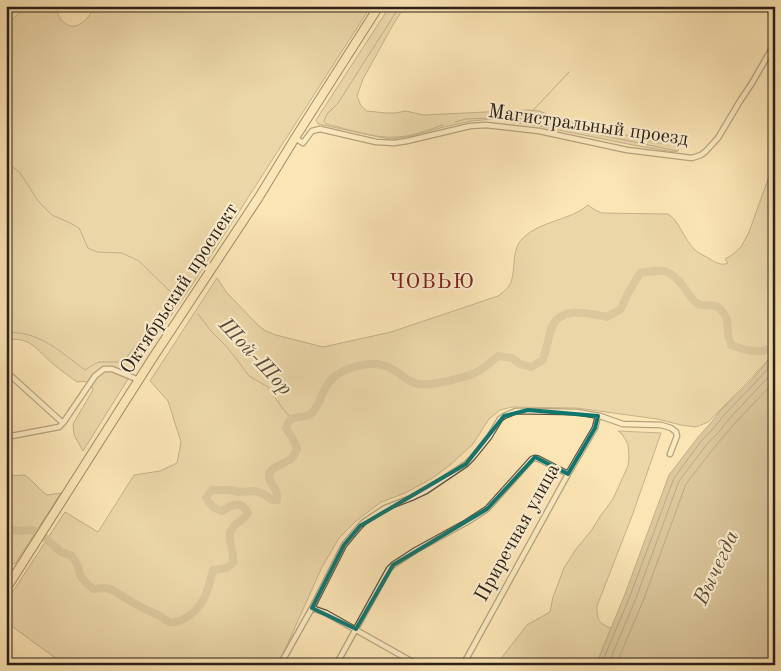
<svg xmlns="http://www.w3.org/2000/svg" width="781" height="671" font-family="'Old Standard TT',serif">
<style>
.green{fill:#d8c49a;stroke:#817259}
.water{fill:#b5a280;stroke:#7d6e56}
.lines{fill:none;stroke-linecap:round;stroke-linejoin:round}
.shore{stroke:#70614c;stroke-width:1}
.stream{stroke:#7d6e56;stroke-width:1}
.river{stroke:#b5a280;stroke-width:8}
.street-casing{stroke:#5e513f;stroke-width:7}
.primary-casing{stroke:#2a2018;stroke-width:10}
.street{stroke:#fdeecf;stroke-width:4.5}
.primary{stroke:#fce5b5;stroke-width:8}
.rail{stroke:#2a2018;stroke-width:1;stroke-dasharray:9 9;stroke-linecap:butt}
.marked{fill:none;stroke:#0f766e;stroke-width:4;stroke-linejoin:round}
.labels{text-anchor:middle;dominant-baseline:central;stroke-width:4.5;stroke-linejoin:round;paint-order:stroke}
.street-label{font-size:20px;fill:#2a2018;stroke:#fdeecf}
.neighbourhood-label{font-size:21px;letter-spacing:1px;fill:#7a1f14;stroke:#fdeecf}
.water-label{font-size:21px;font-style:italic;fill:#5b4e3c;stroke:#fdeecf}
</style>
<rect width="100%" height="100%" fill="#fce5b5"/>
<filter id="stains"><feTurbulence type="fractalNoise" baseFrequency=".004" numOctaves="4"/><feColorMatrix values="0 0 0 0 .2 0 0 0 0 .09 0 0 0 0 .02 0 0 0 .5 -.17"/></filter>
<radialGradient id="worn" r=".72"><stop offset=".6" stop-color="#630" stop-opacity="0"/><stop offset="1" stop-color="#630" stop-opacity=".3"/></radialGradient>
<!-- green -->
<path class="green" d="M27,6h29c1,11 10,24 22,19 8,-3 13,-12 17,-19h276l-179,279 -57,83 -52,83 -9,-16 -1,-11 20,-34c-3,-10 -7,-9 -16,-8 -8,-6 -17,-12 -25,-19 -16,-14 -22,-27 -46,-23v-315z
M390,6h15l-11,17 -31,56 -6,17 4,10 6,5 19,2h9l11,-2 17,4 105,-5 11,1 18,7 101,25h17l5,3 -2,5 -4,1 -36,-6 -99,-20 -44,-7 -24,2 -27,6 -33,9 -19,3 -13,-2 -61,-13 -2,-4z
M775,160v192l-27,30 -40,40 -12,5 -15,-2 -24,-6 -80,-11 -65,-1 -12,3 -11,9 -16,25 -23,21 -19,14 -26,14 -24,9 -25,19 -17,17 -17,29 -44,98h-213l-59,-43v-20l59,-90 33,20 36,-57 26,-4 17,-8 4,-21 -13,-41 -18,-20 67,-103 10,15 32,33 7,5 10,4 47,12 68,-15 107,-36c5,-4 11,-8 13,-14 5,-14 0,-33 12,-44 18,-18 47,-17 65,-33l7,5 7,3 66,1c9,4 17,26 26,35 4,4 11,7 16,10 6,4 12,7 18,4l-3,-4 7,-4 9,-8 8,-15z
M618,431l43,2 -29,83 -35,90c0,14 1,17 14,22l-15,37h-99l2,-4 28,-36 23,-13 3,-15 11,-29 12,-19 15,-18 10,-16 12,-16 15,-33 1,-9 -1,-13 -6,-10z
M25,475c8,6 14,14 22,20l14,-2 -46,71 -9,-2v-86z"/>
<!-- water -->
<path class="water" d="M775,353v312h-179l29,-71 44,-119 29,-38 11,-12 11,-14 29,-28z"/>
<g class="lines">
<!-- shore -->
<path class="shore" d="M601,665l29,-69 44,-118 28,-38 11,-11 11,-14 28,-29 23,-25
M608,665l28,-67 43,-117 28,-37 11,-11 11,-14 46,-49
M616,665l27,-64 43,-117 27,-35 22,-26 40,-42"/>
<!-- stream -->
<path class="stream" d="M400,6l-62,97 -11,11 -3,7 2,3c23,5 47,15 72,13 15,-1 30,-7 45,-12
M525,119l44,-47
M455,122l11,-3 26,-1 33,1 152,32
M6,161l14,12 19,29 13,13 16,7 11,6 9,20 9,4 25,1 17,8 39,38
M198,314l13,17 15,15 9,11 14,19 19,11 15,22 8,9
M6,333c31,-4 56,20 79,37l11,-7 4,-1h23l52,-67"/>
<!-- river -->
<path class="river" d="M6,529l15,2 12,-1 11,7 17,15 11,4 6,10 2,9 5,7 8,7 12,-1 8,2c14,10 31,19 47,26 4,2 6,5 10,6 14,2 30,-14 35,-26 4,-9 6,-18 8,-26l14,-2 6,-5v-9l-3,-14v-8l5,-7 8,-6 5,-6c-7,-14 -16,-8 -26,-2 -8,-2 -13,-7 -16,-14l6,-7h18l9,2 16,-1 10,4 7,5h5c1,-14 -7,-14 -8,-23 -1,-11 18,-13 24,-20 1,-2 3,-6 4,-8l-3,-8 -8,-13c5,-19 20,-4 29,-19 5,-7 7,-16 12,-24 12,-18 46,-27 65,-16 10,5 14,12 26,15 11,3 49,-7 59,-12 8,-4 15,-11 21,-16l14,2 8,6 11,3 12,-7c1,-5 3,-10 4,-15 2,-5 2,-11 4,-16 9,-24 36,-16 56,-12l14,-8 6,-14 13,-22c25,-4 30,-5 46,17 3,4 6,9 9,12 11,9 18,-5 30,13 4,6 2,12 3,19 0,3 2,7 3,11 10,4 20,7 31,6 4,-1 8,-3 13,-3"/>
<defs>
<path id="street" d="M295,138l8,5 9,-12 8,-2 56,13 18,1 13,-2 63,-15 16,-1 53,6 88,19 65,8 9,-3 5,-4 12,-13 22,-37 12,-18 19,-33
M6,373l5,3 52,47
M6,437l53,-10 4,-4 32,-47 9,-7h8l27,11
M312,608l14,5 92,52
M280,665l32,-57 32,-63 16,-19 4,-4 21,-14 26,-10 15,-7 40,-27 6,-6 17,-21 11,-18 4,-3 12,-5 60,1 24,4 23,8 38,1 10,3 5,4 1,4 -7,18
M336,665l53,-96 4,-4 23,-15 51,-28 20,-13 45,-50 3,-1 4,1 29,15
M463,665l105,-191 27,-46 3,-12"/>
<path id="primary" d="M6,589l146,-230 107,-162 36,-59 84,-132"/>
</defs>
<!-- street casing -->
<use href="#street" class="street-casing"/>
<!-- primary casing -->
<use href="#primary" class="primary-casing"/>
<!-- street -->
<use href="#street" class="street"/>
<!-- primary -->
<use href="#primary" class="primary"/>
<!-- rail -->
<path class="rail" d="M6,17l11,-11"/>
</g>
<!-- marked area -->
<path d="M0 0H781V671H0ZM528,410l70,6 -3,12 -27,46 -33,-17 -48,52 -94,56 -37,64 -44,-21 32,-63 16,-19 106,-62 38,-48z" fill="#fce5b5" fill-opacity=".55" fill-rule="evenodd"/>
<path class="marked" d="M528,410l70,6 -3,12 -27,46 -33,-17 -48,52 -94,56 -37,64 -44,-21 32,-63 16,-19 106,-62 38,-48z"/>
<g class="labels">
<!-- street labels -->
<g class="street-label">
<text transform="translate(588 126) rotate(8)">Магистральный проезд</text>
<text transform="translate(180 289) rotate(-57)">Октябрьский проспект</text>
<text transform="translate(518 533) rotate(-61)">Приречная улица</text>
</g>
<!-- neighbourhood labels -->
<g class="neighbourhood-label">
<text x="432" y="282">ЧОВЬЮ</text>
</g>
<!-- water labels -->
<g class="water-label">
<text transform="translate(255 357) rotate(47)">Шой-Шор</text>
<text transform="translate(717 568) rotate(-65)">Вычегда</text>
</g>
</g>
<!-- margin -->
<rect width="781" height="671" fill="none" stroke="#fce5b5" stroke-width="25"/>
<rect x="8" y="8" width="766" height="656" fill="none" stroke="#2a2018" stroke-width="2.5"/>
<rect x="12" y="12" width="756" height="646" fill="none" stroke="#2a2018"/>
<rect width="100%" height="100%" filter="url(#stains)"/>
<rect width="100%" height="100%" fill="url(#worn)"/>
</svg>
